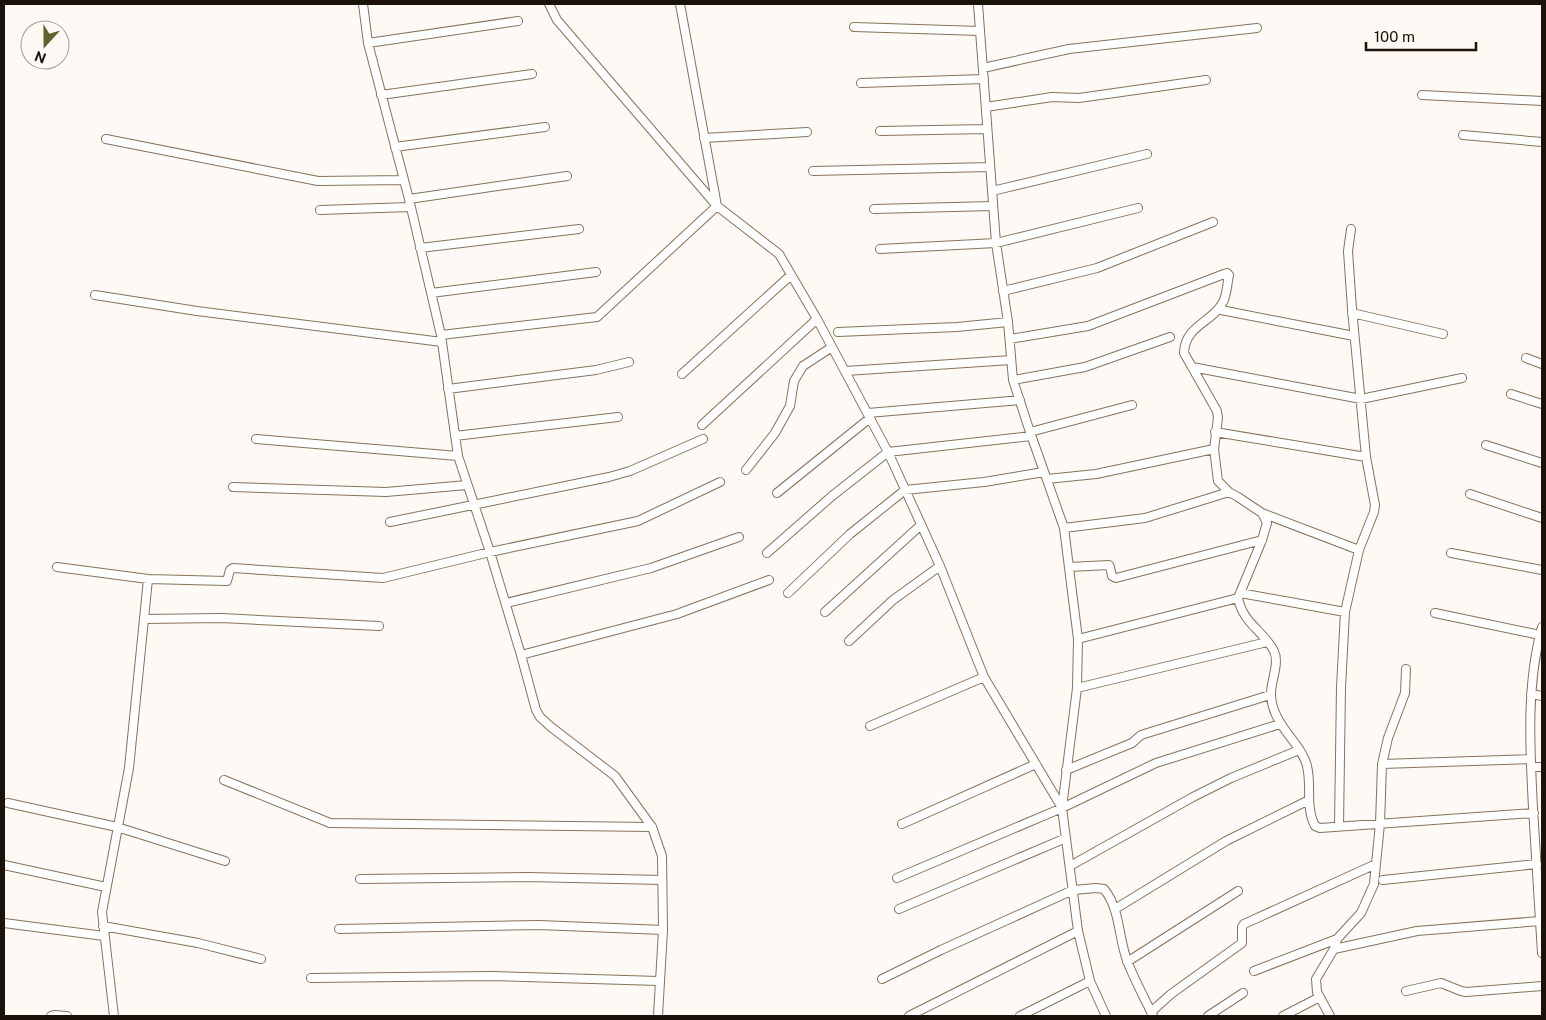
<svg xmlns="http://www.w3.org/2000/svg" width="1546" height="1020" font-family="'Public Sans',sans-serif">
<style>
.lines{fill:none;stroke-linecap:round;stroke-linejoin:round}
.minor-casing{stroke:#877259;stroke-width:10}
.minor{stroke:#fff;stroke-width:8}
</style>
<rect width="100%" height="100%" fill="#fef9f4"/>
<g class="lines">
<defs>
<path id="minor" d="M363,4l5,39 41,156 32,136 17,121 32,96 31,103 15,55 4,7 11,10 64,49 37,51 10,29 1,74 -5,86
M549,4l8,16 160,186 62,48 38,65 71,133 52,114 44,111 78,131
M978,4l18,239 12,79 5,58 17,52 34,96 14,111 -1,49 -15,120 16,123 12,50 16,35
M854,27l126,4
M368,43l150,-22
M983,68l86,-19 188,-21
M861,83l123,-4
M381,95l151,-21
M1422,95l120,6
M986,107l66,-10 27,1 127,-18
M880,131l107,-2
M1463,135l79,7
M704,138l103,-6
M106,139l212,42 86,-1
M395,147l150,-20
M813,171l177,-4
M992,191l155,-37
M409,199l158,-23
M874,209l119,-3
M320,210l90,-3
M420,248l159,-19
M880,249l116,-6 142,-35
M1227,273l2,2c-2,9 -2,20 -6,27 -11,21 -38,23 -39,51l33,58 1,7 -4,31 4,32 11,11 9,5 24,16 5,10 -5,17 -24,58c5,26 26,33 36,53 6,13 -4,31 -3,45 2,30 30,46 36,70 5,20 -2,41 8,60l5,2 214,-15
M1003,291l94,-23 116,-46
M431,293l165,-21
M95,295l102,16 245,31
M1221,310l133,26
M1352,313l91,21
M838,332l119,-5 51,-5
M441,335l156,-18 120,-111 -37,-202
M1010,339l78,-13 136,-52
M1526,358l16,6
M1192,367l169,32 101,-21
M846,371l165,-11
M682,374l109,-99
M1013,380l72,-13 85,-30
M448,389l148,-19 33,-8
M1511,394l31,10
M868,413l152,-13
M702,425l115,-106
M1030,432l102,-27
M1215,432l151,25
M455,436l163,-19
M256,439l202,17
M1486,445l56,18
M746,470l29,-37 15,-27 4,-25 9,-15 29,-19
M1047,479l49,-5 118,-25
M233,487l153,5 81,-7
M777,493l93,-75
M1470,494l72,24
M1262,513l97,37
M390,522l219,-45 21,-6 73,-32
M1064,528l81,-10 84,-26
M767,553l65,-57 56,-44 143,-16
M1451,553l91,17
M57,567l91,12 79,2 3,-11 3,-2 150,10 107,-26 148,-31 82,-39
M1069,567l40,-2 1,2 2,9 4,2 146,-38
M788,593l62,-59 55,-44 79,-8 60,-10
M1240,593l105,19
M506,603l145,-35 88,-31
M825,612l96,-87
M1435,613l105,22
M144,619l77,-1 158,8
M1542,627c-16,58 -12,121 -9,181 3,48 6,97 9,145
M1078,639l160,-41
M849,641l44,-41 47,-34
M521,655l156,-41 92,-34
M1077,688l190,-46
M1531,694l11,2
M870,726l114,-49
M1382,764l149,-5
M1531,767h11
M1066,770l66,-27 9,-8 129,-40
M224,780l106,43 322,4
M8,803l109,24 108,34
M902,824l134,-60
M1339,826l2,-139 4,-75 14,-62 15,-38 1,-7 -9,-48 -14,-148 -4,-58 3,-22
M4,865l102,22
M1070,866l123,-69 38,-19 68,-28
M897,878l165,-70 94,-45 124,-39
M360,879l168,-2 134,3
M1383,880l154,-16
M899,909l167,-71
M1115,909l111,-68 83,-41
M4,923l100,13
M103,926l95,17 63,16
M339,929l200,-4 124,5
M1334,949l83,-18 123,-10
M1127,962l111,-71
M1254,971l83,-32
M311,978l181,-2 167,5
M882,979l59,-29 132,-60 23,-2 8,1c17,21 14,50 24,74 7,18 17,36 25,53
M1406,991l35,-8 20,8 5,1 76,-6
M1151,1012l20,-18 71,-51v-16l2,-3 132,-60
M51,1016l3,-1 13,1
M114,1016l-12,-104 27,-144 19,-189
M909,1016l169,-85
M1020,1016l70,-35
M1208,1016l35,-23
M1283,1016l37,-19
M1330,1016l-13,-24 -1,-13 18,-30 3,-10 24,-26 13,-29 6,-60 2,-60 6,-26 17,-45 1,-24"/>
</defs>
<!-- minor casing -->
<use href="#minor" class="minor-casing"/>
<!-- minor -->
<use href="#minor" class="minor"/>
</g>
<!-- border -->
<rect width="1546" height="1020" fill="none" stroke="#1b1309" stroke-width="10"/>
<!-- north arrow -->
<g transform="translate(45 45) rotate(201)"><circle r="24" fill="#fef9f4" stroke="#a39d96"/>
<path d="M0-4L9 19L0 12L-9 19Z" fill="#62622f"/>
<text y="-8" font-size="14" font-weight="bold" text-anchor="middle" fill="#1b1309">N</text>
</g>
<!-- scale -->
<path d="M1366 42v8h110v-8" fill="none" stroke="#1b1309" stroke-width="2.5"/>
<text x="1374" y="42" font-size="15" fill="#1b1309" stroke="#fef9f4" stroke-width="4" paint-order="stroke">100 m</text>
</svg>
